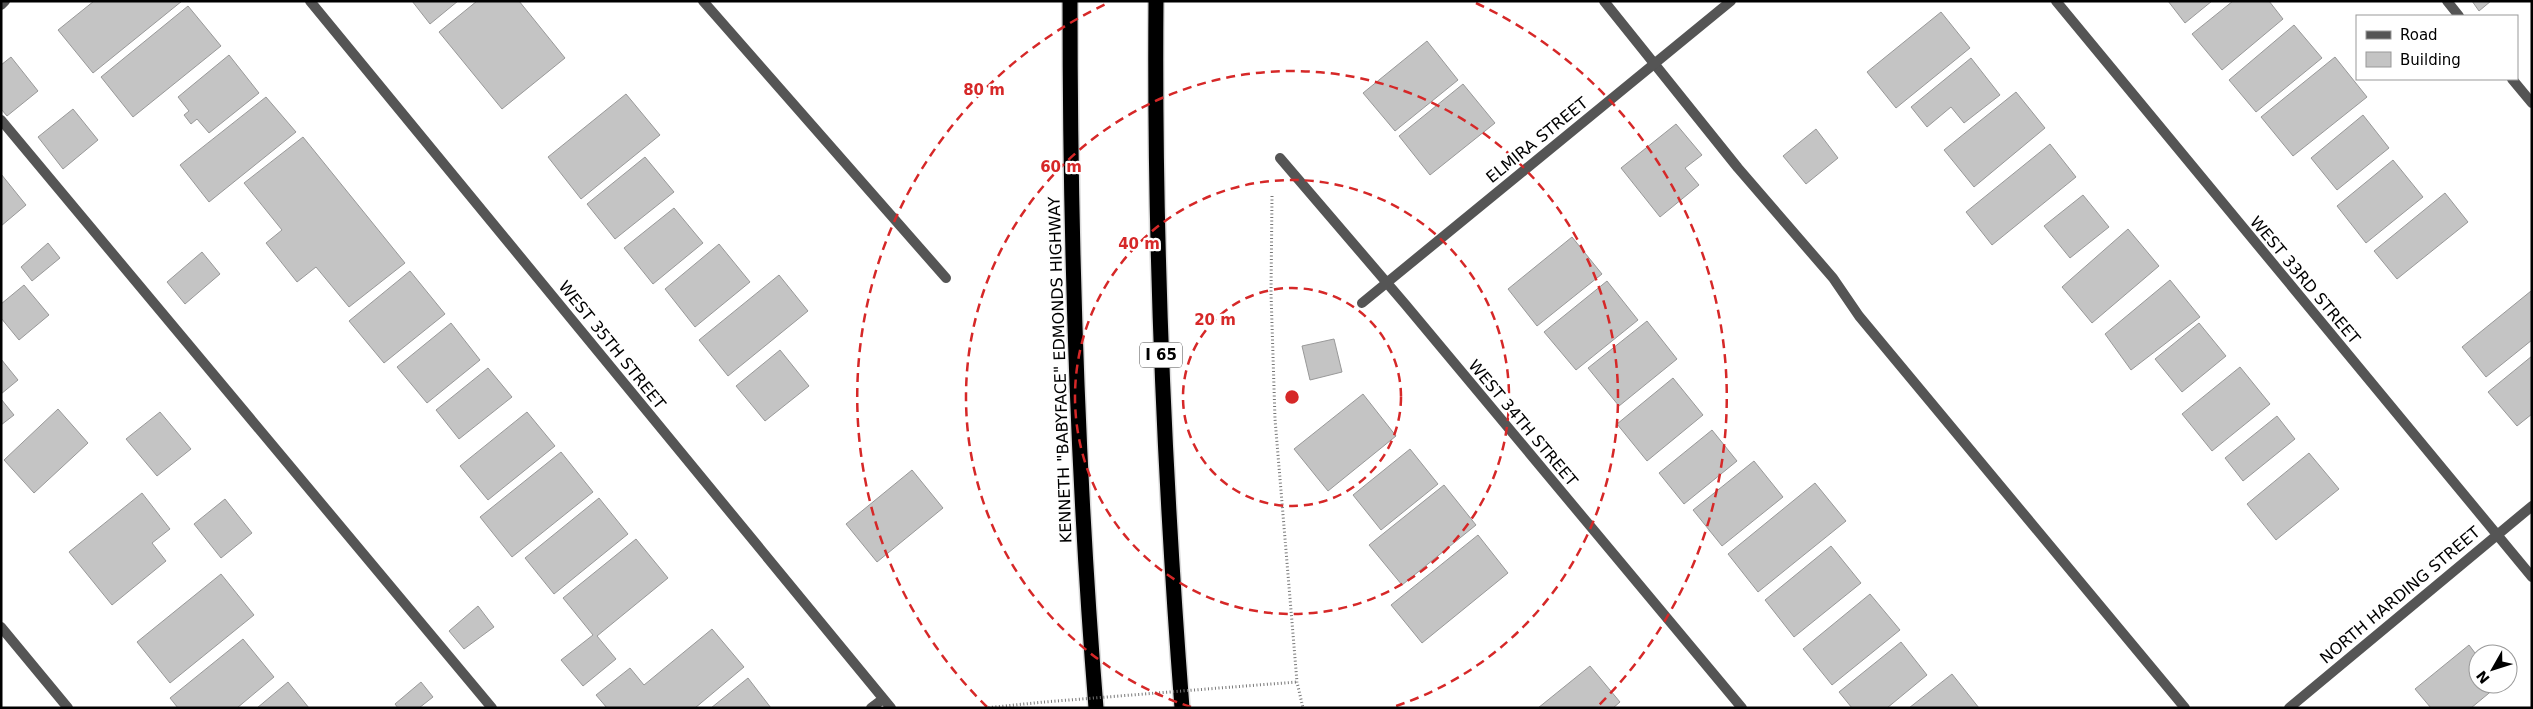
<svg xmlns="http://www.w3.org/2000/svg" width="2533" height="709" font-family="'DejaVu Sans',sans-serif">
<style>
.building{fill:#c4c4c4;stroke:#999}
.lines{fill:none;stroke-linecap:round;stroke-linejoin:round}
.highway-casing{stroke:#dbdbdb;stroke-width:18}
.path{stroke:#777;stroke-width:3;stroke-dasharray:1 2.5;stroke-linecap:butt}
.lane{stroke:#555;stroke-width:10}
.street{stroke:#555;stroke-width:10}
.highway{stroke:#000;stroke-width:15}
.path-bridge{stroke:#777;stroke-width:3;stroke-dasharray:1 2.5;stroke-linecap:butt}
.ring{fill:none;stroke:#d62828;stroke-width:2.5;stroke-dasharray:9 6}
.labels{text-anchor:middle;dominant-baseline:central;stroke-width:4.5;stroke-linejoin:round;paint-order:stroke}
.shield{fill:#fff;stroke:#4c4c4c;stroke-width:1}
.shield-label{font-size:15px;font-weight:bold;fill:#000}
.street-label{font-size:16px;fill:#000;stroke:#fff}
.centre{fill:#d62828;stroke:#fff;stroke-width:2.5}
.ring-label{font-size:15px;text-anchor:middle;font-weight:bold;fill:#d62828;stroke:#fff;stroke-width:4.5;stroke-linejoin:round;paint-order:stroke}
</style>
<rect width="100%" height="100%" fill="#fff"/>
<!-- building -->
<path class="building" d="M94,1h88l-89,72 -35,-43z
M412,1h46l-28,23z
M477,1h42l46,57 -63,51 -63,-77z
M2168,1h44l-27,22z
M2233,1h36l14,18 -61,51 -30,-36z
M2472,1h19l-12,10z
M188,6l33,40 -88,71 -32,-40z
M1941,12l29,36 -74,60 -29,-36z
M2294,25l28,33 -66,54 -27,-32z
M1427,41l31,39 -63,51 -32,-38z
M229,55l30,38 -50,40 -12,-14 -6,5 -7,-9 5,-4 -11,-14z
M11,57l27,34 -31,25 -6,-7v-44z
M2335,57l32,40 -74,59 -32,-39z
M1971,58l29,37 -36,28 -13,-16 -24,20 -16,-20z
M1463,84l32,39 -65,52 -31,-39z
M2016,92l29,36 -71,59 -30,-37z
M626,94l34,41 -79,64 -33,-42z
M266,97l30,35 -87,70 -29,-37z
M73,109l25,31 -35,29 -25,-32z
M2363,115l26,33 -52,42 -26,-32z
M1676,124l26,31 -17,13 14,17 -39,32 -39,-49z
M1816,129l22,29 -32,26 -23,-28z
M303,137l102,126 -56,44 -33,-40 -19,15 -31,-39 16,-13 -38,-47z
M2050,144l26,33 -84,68 -26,-33z
M645,157l29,35 -59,47 -28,-35z
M2393,160l30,37 -57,46 -29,-37z
M1,174l25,31 -25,21z
M2445,193l23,29 -71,57 -23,-28z
M2083,195l26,32 -39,31 -26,-32z
M674,208l29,35 -50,41 -29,-36z
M2128,229l31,37 -67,57 -30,-36z
M1572,237l30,37 -65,52 -29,-37z
M48,243l12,15 -28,23 -11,-14z
M719,244l31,38 -55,45 -30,-38z
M202,252l18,22 -35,30 -18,-22z
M410,271l35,43 -61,49 -35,-42z
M779,275l29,36 -80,65 -29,-36z
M2170,280l30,37 -69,53 -26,-36z
M1607,281l31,39 -62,50 -32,-38z
M24,285l25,30 -30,25 -18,-22v-14z
M2531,291l1,49 -46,37 -24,-30z
M1647,321l30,38 -58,47 -31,-38z
M451,323l29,37 -53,43 -30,-36z
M2199,323l27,33 -44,36 -27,-33z
M1334,339l8,33 -32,8 -8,-34z
M780,350l29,36 -44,35 -29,-35z
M2532,356v58l-15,12 -29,-34z
M1,359l17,21 -17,14z
M2240,367l30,37 -58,47 -30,-37z
M488,368l24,29 -53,42 -23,-29z
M1673,378l30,37 -56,46 -30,-37z
M1363,394l33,42 -68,55 -34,-42z
M1,399l13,16 -13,10z
M58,409l30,34 -54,50 -30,-33z
M160,412l31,37 -34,27 -31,-37z
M527,412l28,34 -67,54 -28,-34z
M2277,416l18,23 -52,42 -18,-23z
M1712,430l25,31 -53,43 -25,-31z
M1410,449l28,35 -57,46 -28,-35z
M561,452l32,40 -81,65 -32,-40z
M2309,453l30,36 -63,51 -29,-36z
M1754,461l29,36 -61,49 -29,-36z
M912,470l31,38 -66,54 -31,-38z
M1815,483l31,38 -88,71 -30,-38z
M1444,485l32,40 -74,60 -33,-40z
M142,493l28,36 -18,14 14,18 -54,44 -43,-53z
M599,498l29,36 -74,60 -29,-36z
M225,499l27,34 -31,25 -27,-34z
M1478,535l30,38 -86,70 -31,-38z
M636,539l32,39 -71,58 19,23 -33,27 -22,-26 32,-25 -30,-37z
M1831,546l30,37 -67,54 -29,-37z
M221,574l33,41 -84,68 -33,-41z
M1870,594l30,36 -68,55 -29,-36z
M478,606l16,21 -30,22 -15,-18z
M712,629l32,38 -49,41h-88l-11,-13 34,-27 14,17z
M243,639l31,38 -37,31h-59l-8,-10z
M1901,642l26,33 -40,33h-35l-13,-16z
M2469,645l9,12v27h22l-29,24h-40l-16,-19z
M1590,666l30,36 -7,6h-75z
M1952,674l27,34h-70z
M748,678l23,30h-60z
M288,682l21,26h-52z
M421,682l12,15 -14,11h-21l-3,-4z"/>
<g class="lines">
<defs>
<path id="highway" d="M1070,1c0,236 7,472 26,707
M1156,1c-2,236 8,472 26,707"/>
</defs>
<!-- highway casing -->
<use href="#highway" class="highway-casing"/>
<!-- path -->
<path class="path" d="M1272,196l-1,97 4,126 22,263 6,26
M1232,687l65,-5
M985,708l59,-6"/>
<!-- lane -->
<path class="lane" d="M703,1l243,277
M1604,1l134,167 95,110 26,38 326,392
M2447,1l12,15
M2512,79l20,24
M1,120l491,588"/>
<!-- street -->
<path class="street" d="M310,1l581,707
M2056,1l476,576
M1,5l4,-4
M1280,158l125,146 337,404
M1362,303l369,-302
M1,627l67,81
M871,708l12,-9
M2289,708l243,-202"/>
<!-- highway -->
<use href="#highway" class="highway"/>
<!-- path-bridge -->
<path class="path-bridge" d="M1044,702l188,-15"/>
</g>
<!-- distance rings -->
<g class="ring">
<circle cx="1292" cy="397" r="109"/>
<circle cx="1292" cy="397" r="217"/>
<path d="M1191 707A326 326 0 1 1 1393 707"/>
<path d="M987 707A435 435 0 0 1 1108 3M1476 3A435 435 0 0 1 1597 707"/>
</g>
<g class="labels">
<!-- shield labels -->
<rect class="shield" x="1140" y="342.5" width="42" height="25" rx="4"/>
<g class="shield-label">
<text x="1161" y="355">I 65</text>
</g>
<!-- street labels -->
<g class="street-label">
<text transform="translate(1537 140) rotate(-39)">ELMIRA STREET</text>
<text transform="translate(2305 280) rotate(50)">WEST 33RD STREET</text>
<text transform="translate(612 345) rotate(51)">WEST 35TH STREET</text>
<text transform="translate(1060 370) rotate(-92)">KENNETH "BABYFACE" EDMONDS HIGHWAY</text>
<text transform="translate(1523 423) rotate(50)">WEST 34TH STREET</text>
<text transform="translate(2400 595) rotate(-40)">NORTH HARDING STREET</text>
</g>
</g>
<circle cx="1292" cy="397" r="8" class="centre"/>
<g class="ring-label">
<text x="984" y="95">80 m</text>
<text x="1061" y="172">60 m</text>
<text x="1139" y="249">40 m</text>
<text x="1215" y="325">20 m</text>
</g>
<!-- border -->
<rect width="2533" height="709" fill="none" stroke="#000000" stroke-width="5"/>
<!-- legend -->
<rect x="2356" y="15" width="162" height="65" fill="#ffffff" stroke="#999999"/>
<rect x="2366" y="31" width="25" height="8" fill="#555555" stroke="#999999"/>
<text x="2400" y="40" font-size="15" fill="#000000">Road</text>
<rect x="2366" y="52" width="25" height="15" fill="#c4c4c4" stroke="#999999"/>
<text x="2400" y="65" font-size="15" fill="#000000">Building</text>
<!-- north arrow -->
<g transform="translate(2493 669) rotate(231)"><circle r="24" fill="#ffffff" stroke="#999999"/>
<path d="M0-4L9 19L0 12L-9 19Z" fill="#000000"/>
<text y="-8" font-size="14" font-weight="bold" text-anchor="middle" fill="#000000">N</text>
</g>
</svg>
